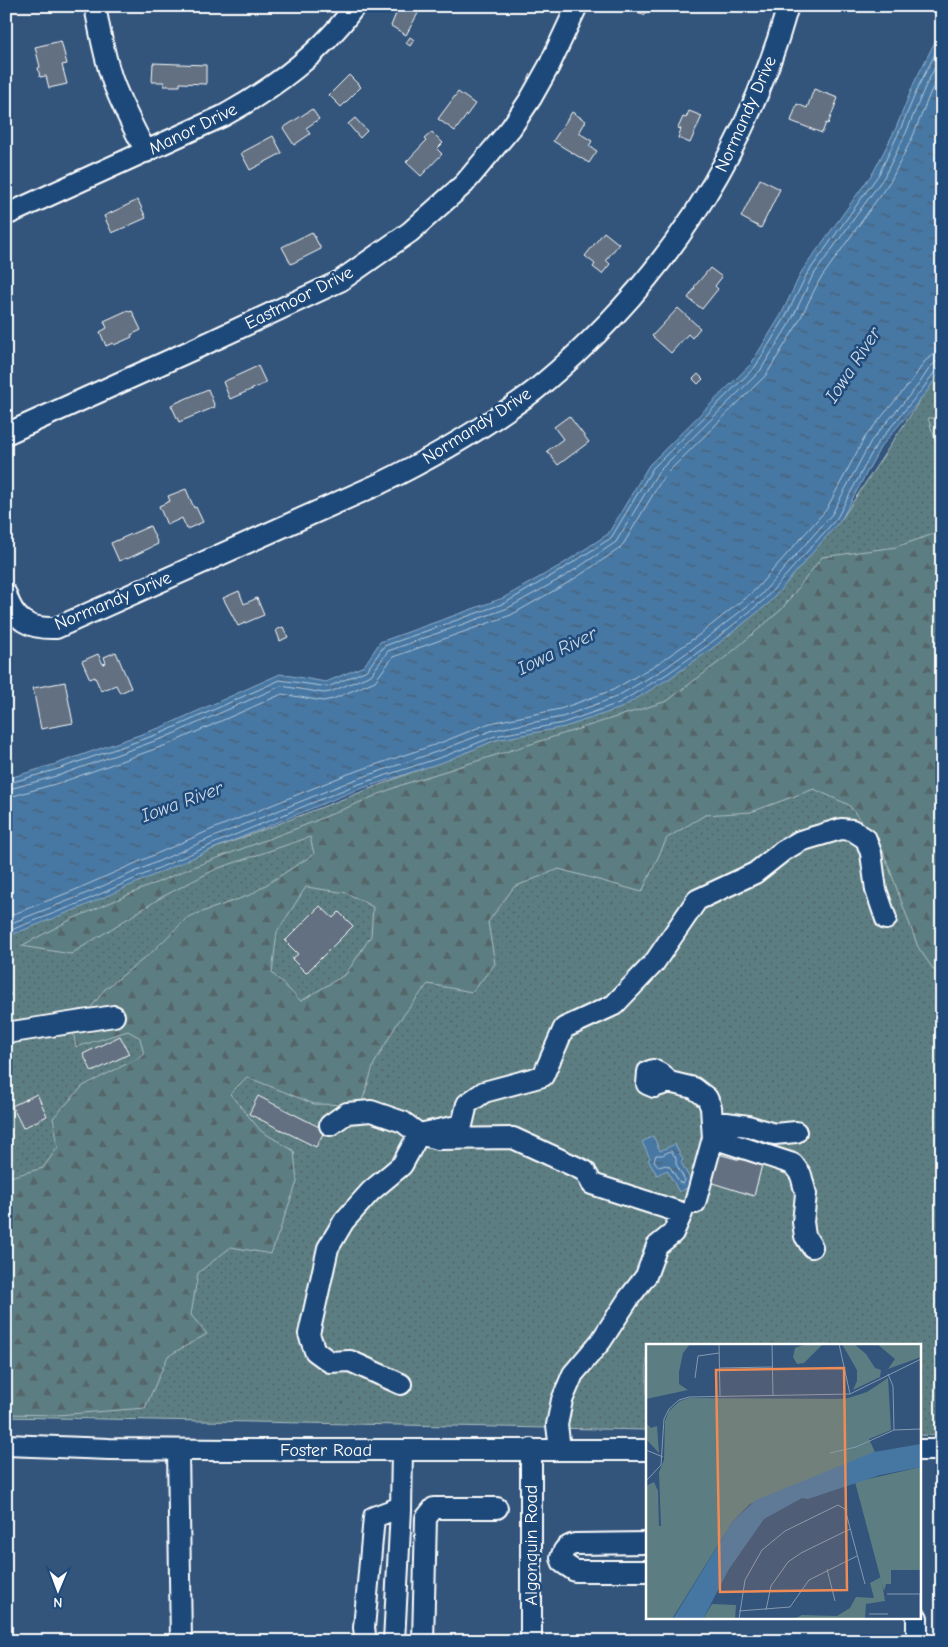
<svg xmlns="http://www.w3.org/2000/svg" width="948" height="1647" font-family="'Comic Neue',sans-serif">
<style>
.green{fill:url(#green-dots);stroke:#aebec1}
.forest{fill:url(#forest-firs);stroke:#aebec1;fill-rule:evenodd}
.water{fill:url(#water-ripples);stroke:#90adc8}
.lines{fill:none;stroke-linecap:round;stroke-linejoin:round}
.shore{stroke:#b5c9da;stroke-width:1}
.building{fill:#627081;stroke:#fff}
.minor-casing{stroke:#fff;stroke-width:24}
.minor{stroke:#1f4a7a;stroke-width:20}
.labels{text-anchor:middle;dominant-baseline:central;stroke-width:5;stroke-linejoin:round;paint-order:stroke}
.street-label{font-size:18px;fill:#fff;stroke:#1f4a7a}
.water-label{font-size:19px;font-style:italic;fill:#d1dde8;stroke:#1f4a7a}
.inset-road{fill:none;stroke:#8599b0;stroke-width:1}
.view{fill:#ef8b55;fill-opacity:0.15;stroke:#ef8b55;stroke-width:2.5}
.inset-edge{fill:none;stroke:#fff;stroke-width:2.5}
</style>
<defs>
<pattern id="green-dots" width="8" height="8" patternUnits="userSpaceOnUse" patternTransform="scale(1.25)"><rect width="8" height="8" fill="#5c7e83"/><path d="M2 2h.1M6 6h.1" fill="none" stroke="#546568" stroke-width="1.8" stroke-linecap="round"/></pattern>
<pattern id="forest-firs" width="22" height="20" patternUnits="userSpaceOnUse" patternTransform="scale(1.25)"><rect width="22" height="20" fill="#5c7e83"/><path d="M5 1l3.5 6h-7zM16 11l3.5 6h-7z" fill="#546568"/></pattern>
<pattern id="water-ripples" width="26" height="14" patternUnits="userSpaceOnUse" patternTransform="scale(1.25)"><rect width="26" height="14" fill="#4677a3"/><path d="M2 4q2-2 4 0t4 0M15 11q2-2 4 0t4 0" fill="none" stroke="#495f73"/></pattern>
</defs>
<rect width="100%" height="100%" fill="#33557c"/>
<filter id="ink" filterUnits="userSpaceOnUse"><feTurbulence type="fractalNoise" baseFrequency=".02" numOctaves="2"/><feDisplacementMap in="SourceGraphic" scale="10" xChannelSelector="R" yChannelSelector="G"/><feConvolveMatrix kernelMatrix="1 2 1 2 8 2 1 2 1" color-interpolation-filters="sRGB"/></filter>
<g filter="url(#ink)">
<!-- green -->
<path class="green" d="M942,367v1069l-23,-1v-89h-272v84l-641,-13v-488l490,-189 345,-220z"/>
<!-- forest -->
<path class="forest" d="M928,418h14v42z
M942,531v451l-24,-35 -35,-96 -34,-46 -35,-16 -63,23 -46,3 -38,23 -25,54 -83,-23 -45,18 -26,35 7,42 -23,28 -44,-8 -30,38 -24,42 -13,41 -47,-1 -67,-27 -17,17 31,37 33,20 3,31 -26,72 -40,-7 -33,26 -7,42 16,19 -39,22 -23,52 -88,7 -51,-1v-236l37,-10 15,-21 -5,-29 30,-32 61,-31 -4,-17 -12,-7 -52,16 -3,-16 32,-42 45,-35 38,-37 62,-22 64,-41 -4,-17 -94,32 -54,28 -91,57 -50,-8 51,-27 121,-52 110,-41 98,-41 266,-84 60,-45 54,-46 41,-53 74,-10zM306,887l41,6 26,14 -2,29 -25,38 -45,27 -29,-28 5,-41z"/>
<!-- water -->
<path class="water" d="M942,28v341l-14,21 -48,58 -39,72 -73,84 -58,46 -40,28 -49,30 -56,19 -69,13 -50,21 -92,30 -139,57 -133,59 -76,30v-158l50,-15 106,-37 118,-53 46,8 38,-16 16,-24 123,-44 58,-33 47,-31 41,-69 102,-101 30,-49 21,-44 72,-100 22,-43 18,-45z
M653,1136l7,15 15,-7 8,16 -2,2 12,23 -14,7 -12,-22 -10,5 -9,-15 2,-2 -8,-16z"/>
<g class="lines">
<!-- shore -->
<path class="shore" d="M6,784l52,-15 106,-37 116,-52 48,7 39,-17 17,-24 121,-43 58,-34 48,-31 42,-70 102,-101 30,-49 22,-44 72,-100 21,-44 19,-45 23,-44
M6,790l54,-15 106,-38 115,-51 43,7 6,-1 41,-17 17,-24 120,-43 59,-33 49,-33 42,-70 102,-101 31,-50 21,-44 72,-100 22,-44 19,-46 17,-33
M6,798l56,-16 107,-38 113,-50 41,7 10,-2 42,-18 18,-24 118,-42 60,-34 48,-32 5,-6 40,-67 102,-101 31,-50 22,-44 72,-101 22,-44 18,-45 11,-20
M6,917l69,-27 133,-59 140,-57 92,-31 50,-20 70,-14 53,-19 47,-28 39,-27 56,-45 71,-80 39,-73 48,-58 12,-18 8,-6 9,-1
M6,925l72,-28 133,-59 140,-57 91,-31 51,-20 69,-13 54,-20 48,-28 39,-28 57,-45 72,-82 39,-73 48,-57 12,-18 5,-4 6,-1
M6,932l74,-29 133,-59 140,-58 92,-30 50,-20 68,-13 56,-20 48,-29 40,-28 57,-46 73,-82 39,-73 48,-58 12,-17 6,-2
M671,1151l5,7v6l9,16 -2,4 -3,-1 -10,-16 -4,-2 -7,2 -5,-6 2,-6h6z"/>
</g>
<!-- building -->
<path class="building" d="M399,6h23l-16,29 -15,-9z
M639,7l8,3 -2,5 -7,-3z
M410,37l4,3 -4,6 -4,-3z
M61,41l6,23 -5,1 5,19 -18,4 -3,-12 -6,1 -2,-9 2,-1 -5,-20z
M153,63l53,2v19l-26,-1v3h-16v-4h-12z
M349,75l12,12 -20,20 -12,-12z
M814,89l24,9 -10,26 -2,-1 -4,10 -31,-12 6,-17 10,4z
M458,92l17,12 -20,27 -17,-12z
M312,109l7,10 -13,9 4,6 -16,11 -11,-17z
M689,111l13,5 -12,27 -12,-5 3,-9 -3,-1 5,-11 3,1z
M572,112l14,9 -7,12 13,8 -3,5 8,5 -8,12 -36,-22z
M355,118l12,13 -7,7 -12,-14z
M432,132l11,11 -6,6 5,5 -21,22 -15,-14 20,-21 -2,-2z
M273,136l9,17 -32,17 -9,-17z
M760,179l20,10 -19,39 -20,-11z
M138,200l8,18 -34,15 -8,-17z
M312,232l9,17 -30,15 -9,-17z
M604,232l15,12 -13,16 4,4 -8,10 -9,-7 2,-3 -10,-8z
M710,268l12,9 -7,9 3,3 -16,20 -14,-11 7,-10 -1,-1z
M678,308l22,20 -8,10 -4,-4 -17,19 -19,-17z
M128,310l1,2 3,-1 9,19 -10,5 1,2 -18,8 -1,-2 -7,3 -6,-14 7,-4 -3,-7z
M258,366l8,17 -36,16 -7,-17z
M698,374l5,5 -5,5 -5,-5z
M208,389l7,18 -36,15 -8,-17z
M569,416l20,26 -31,23 -11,-14 16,-12 -9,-12z
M186,489l8,19 2,-1 7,15 -16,7 -5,-11 -15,7 -8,-19 11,-5 -2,-5z
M150,526l8,18 -31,15 -1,-1 -7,3 -8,-18z
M239,591l5,13 13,-6 7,17 -26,11 -15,-28z
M283,627l5,10 -8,4 -4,-11z
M116,652l15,36 -11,5 -4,-8 -15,6 -6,-14 -5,2 -8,-18 16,-7 5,10 3,-1 -2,-6z
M65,682l8,41 -32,6 -8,-41z
M320,906l13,12 6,-6 14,14 -47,47 -14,-14 6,-5 -13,-13z
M6,987l5,8 -5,3z
M120,1036l9,18 -37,18 -9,-18z
M37,1094l10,22 -24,12 -11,-22z
M258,1096l67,34 -9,17 -67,-33z
M743,1151l21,6 -10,39 -51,-16 8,-28 29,8z"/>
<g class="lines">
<defs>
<path id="minor" d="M95,6c5,26 9,51 18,76 9,24 21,47 33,70
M6,215l217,-99c51,-28 98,-62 132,-110
M6,434l195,-88 139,-65 70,-49 54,-48 47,-56 20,-30 18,-32 28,-60
M6,594c8,27 23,35 50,34l323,-144c47,-23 88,-46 131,-76 10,-7 21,-14 30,-22 122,-102 205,-227 248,-380
M6,1033l108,-17
M669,1082l-6,-7 -10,-5 -5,2 -1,12 7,3 15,-5 25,6 13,10 4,9 2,31
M712,1121l36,5 26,8 22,-2
M330,1125l17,-12 24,-2 32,11 16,12 19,5 75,-1 72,33 7,13 90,29 -9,20 -16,13 -11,30 -17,22 -28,43 -28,33 -11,26 -5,25 3,24
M695,1203l18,-65 80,26 8,11 5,19 -3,28 2,14 7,11
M401,1384l-51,-23 -20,1 -15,-11 -6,-17 19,-86 16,-27 27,-30 31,-26 17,-31 43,-9 5,-21 17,-12 59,-16 21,-48 50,-23 40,-42 43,-63 58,-27 28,-22 17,-10 41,-12 11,1 14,9 5,14 5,37 10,29
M6,1445l103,4 125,1h413
M531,1449v192
M178,1450l3,191
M919,1450h23
M647,1543l-72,1c-9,2 -12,6 -14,14l2,5 12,8h72
M366,1641l-2,-13 10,-111 27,-10
M394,1641l7,-131 1,-60
M423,1641l3,-123 8,-10h63
M917,1641v-23"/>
</defs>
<!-- minor casing -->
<use href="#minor" class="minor-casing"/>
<!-- minor -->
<use href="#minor" class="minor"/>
</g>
</g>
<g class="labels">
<!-- street labels -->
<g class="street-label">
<text transform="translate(746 114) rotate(-66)">Normandy Drive</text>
<text transform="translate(193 129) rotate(-26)">Manor Drive</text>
<text transform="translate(299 298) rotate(-27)">Eastmoor Drive</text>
<text transform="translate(477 426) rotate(-33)">Normandy Drive</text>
<text transform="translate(113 601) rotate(-23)">Normandy Drive</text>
<text x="326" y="1450">Foster Road</text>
<text transform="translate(531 1545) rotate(-90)">Algonquin Road</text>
</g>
<!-- water labels -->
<g class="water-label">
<text transform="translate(853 365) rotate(-57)">Iowa River</text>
<text transform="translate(557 651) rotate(-26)">Iowa River</text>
<text transform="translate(182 802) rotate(-20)">Iowa River</text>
</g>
</g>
<!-- overview -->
<g transform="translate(646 1344)">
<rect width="275" height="275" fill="#33557c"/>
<path d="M242,34l3,52 -22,9 6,13 -125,52 -17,17 -61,98h-26v-93h15l-2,-54 5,-12 1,-39 4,-10 11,-10 9,-3 156,1 22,-7zM275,123v103h-30v14h-5l-2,7 -29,-109zM66,260l24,1 -1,14h-32z" fill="#5c7e83"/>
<path d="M0,0h44l-7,9 -4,19v12l9,6 -42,9zM160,0h17l-19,19 -7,1 -4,-7 2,-9zM196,0h12l12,10 9,14 6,2 -1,7 -27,13 4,-9v-11zM231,0h44v13l-33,12 7,-10zM205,54l7,10 -13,23 -8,4 1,4 -12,9 9,3 -31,26 32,-16 6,1 -86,35 -21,19 -16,5 3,14h-9l-6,-25 -16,-13 -2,-8 4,-9 -3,-10 4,-9 23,-4 9,20 10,8 15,-4 8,-10 11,3 10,-8 2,-9 6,1 8,-16 18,1 -9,-12 3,-10 10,-2 -2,-9 9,-10zM159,112l3,3 -4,12 -9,-3 4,-9zM0,79l5,5 6,-2 2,27 -13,-14zM8,138l4,9 1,40 -4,13 -9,11v-69zM45,202l10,1 8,5 -38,67h-6l15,-54 10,-10zM235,233l4,24 -19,3 -1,15h-71l8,-4 35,1 13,-8 6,-11 18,1 -4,-15z" fill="#5c7e83" fill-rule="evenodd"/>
<path d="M255,156l20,1v59l-28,9 -12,-8 -15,-49z" fill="#5c7e83"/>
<path d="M275,100v23l-41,8 -72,24 -6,-1 -38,21 -35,50 -26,50h-30l60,-98 23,-21 118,-48z" fill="#4677a3"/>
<path class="inset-road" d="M73,0l1,52M126,0l1,52M193,0l11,50M74,24l52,-1M242,30l5,12 1,44M49,34l3,-22 21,-3M0,106l17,7M184,109l26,-6 38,-17 27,-1M0,137l15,-16 3,-46 5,-10 10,-9 10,-3 161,-3 71,-35M181,225l8,32M241,250h34M120,266l5,-24 17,-24 13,-9 49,-24M93,267l51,-4 19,-27 48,-24M223,270h19M93,275l6,-39 17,-30 23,-19 53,-26 7,4 20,75M274,275v-25"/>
<path class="view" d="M198,24l3,222 -127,2 -4,-222z"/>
<rect width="275" height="275" class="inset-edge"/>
</g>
<!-- margin -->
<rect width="948" height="1647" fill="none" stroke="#1f4a7a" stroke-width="25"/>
<rect x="12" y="12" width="923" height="1622" fill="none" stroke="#fff" stroke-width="2" filter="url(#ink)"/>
<!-- north arrow -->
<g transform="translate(58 1590) rotate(181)" stroke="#1f4a7a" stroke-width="4" paint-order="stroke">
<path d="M0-4L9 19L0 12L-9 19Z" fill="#ffffff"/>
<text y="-8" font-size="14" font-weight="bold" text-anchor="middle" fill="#ffffff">N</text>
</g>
</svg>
